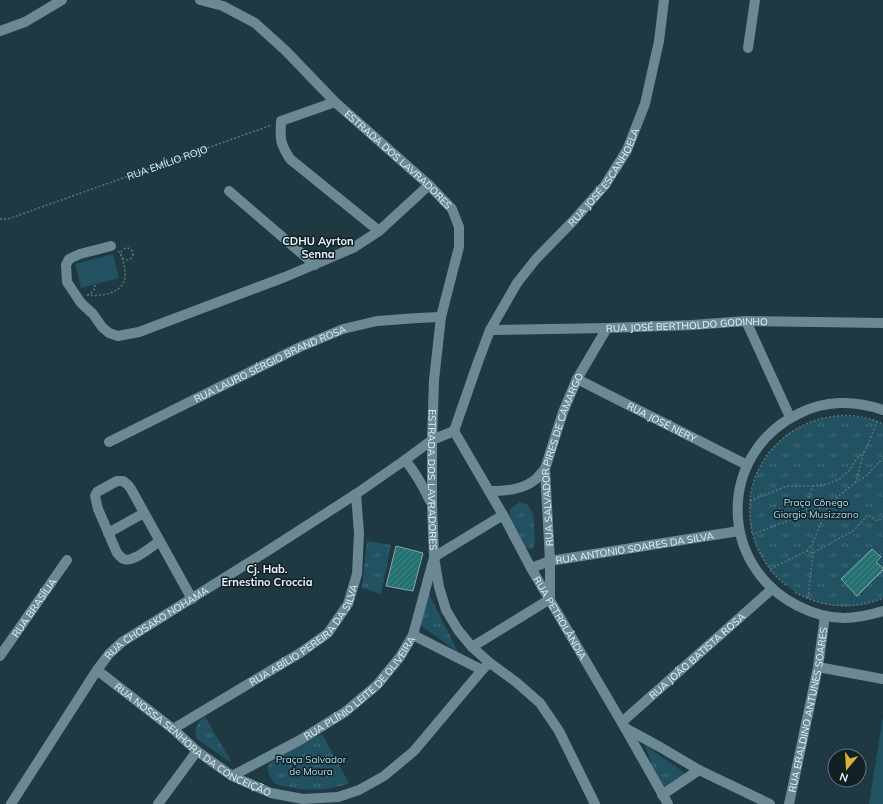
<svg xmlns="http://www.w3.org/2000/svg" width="883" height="804" font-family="Mulish,sans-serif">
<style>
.grass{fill:#225262}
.park{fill:url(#park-tufts)}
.building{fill:url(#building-hatch);stroke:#85a6a6}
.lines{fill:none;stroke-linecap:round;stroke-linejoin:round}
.path{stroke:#5c737b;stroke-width:1.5;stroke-dasharray:2 2;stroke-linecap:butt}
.minor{stroke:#6c8893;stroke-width:10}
.labels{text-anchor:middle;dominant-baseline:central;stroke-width:3;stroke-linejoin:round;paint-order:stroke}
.street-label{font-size:10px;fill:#e5f4fa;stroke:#131f23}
.park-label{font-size:10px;fill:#9fe0f7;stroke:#131f23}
.neighbourhood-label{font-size:11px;font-weight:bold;fill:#e5f4fa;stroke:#131f23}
</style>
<defs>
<pattern id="park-tufts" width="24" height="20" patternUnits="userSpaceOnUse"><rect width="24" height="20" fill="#225262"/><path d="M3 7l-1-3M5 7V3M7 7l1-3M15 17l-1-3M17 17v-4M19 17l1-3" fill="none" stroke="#426c79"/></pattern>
<pattern id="building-hatch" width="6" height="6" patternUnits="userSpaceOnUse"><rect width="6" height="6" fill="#247172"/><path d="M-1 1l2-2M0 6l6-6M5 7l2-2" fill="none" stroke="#448687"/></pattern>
</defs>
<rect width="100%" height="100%" fill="#1f3943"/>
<!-- grass -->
<path class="grass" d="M113,254l6,24 -38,10 -6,-24z
M883,716v88h-14z"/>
<!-- park -->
<path class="park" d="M837,416c15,0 31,1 46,8v174c-23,10 -48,11 -71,2 -55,-21 -78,-83 -51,-135 6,-10 14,-20 23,-28 16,-12 33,-18 53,-21z
M520,502l8,3 5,9 2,26 -2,8 -3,1 -8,-3 -13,-29 1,-8z
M367,541l24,4 -10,49 -19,-6z
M427,590l31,62 -38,-27z
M205,717l26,44 -4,-1 -31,-22c-2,-9 1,-17 9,-21z
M322,734l27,49c-20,8 -42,8 -62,4 -5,-1 -11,-2 -14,-6 -4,-4 -5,-10 -6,-14l3,-4 28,-18z
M645,745l44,31 -27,17z"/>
<!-- building -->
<path class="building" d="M396,546l27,7 -10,38 -27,-5z
M872,549l9,8 -5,5 7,6v2l-26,26 -16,-17z"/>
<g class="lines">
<!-- path -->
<g class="path">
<path id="s1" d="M0,219h8l264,-94"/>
<circle cx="127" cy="254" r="6"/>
<path d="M87,295c14,2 40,-2 38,-22 0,-6 -2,-12 -4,-18l-1,-2 -2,-2"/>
<path d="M87,295c5,-2 8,-4 8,-10"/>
<path d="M877,421l-9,24 -4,7 -8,30 10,-6 17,-18"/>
<path d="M856,482l-27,22 -23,10c1,-10 3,-19 7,-28l14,-2 12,-5 11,-9 4,-8 10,-10"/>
<path d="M750,501l37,-15h26"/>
<path d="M814,512l8,9"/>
<path d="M806,514l-53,20c3,13 9,24 17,35l37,-18 6,2 41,-23 14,-15 10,6 5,-4"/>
<path d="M752,533c-2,-16 -4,-29 0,-45 13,-56 79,-89 131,-64"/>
<path d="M807,551l4,-7"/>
<path d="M770,570l10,10 7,6"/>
<path d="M795,592c27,16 59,18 88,6"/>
<path d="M808,598l5,-45 -1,-9 17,-40"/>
</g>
<!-- minor -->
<g class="minor">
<path id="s2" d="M200,0l23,6 32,17 31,28 49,51 94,83 23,24 7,18v20l-18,70 -7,63 -2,60v65l2,52 5,30 7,23 12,20 14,17 18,16 26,19 24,21 19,28 36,73"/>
<path d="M0,31l25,-9 37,-22"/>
<path d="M748,48l7,-48"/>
<path d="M335,102l-54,19c-1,19 -1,22 9,38l89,72"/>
<path d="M229,191l86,74"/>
<path d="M111,246l-31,8 -11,5 -3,6 1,17 14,21 12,11 9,13 7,6 9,3 21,-4 146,-55 68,-29 26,-17 50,-46"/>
<path d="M746,321l44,96"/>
<path id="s3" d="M490,330l117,-2 85,-3 54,-4 137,2"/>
<path id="s4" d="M577,379l170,86"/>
<path d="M883,410c-28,-10 -59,-10 -85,4 -81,40 -80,152 0,192 14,7 30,12 46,12 14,0 26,-3 39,-7"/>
<path id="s5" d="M454,431l24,-69 12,-32 27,-47 19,-24 38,-39 31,-35 22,-35 18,-46 14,-63 5,-41"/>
<path id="s6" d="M454,431l49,84 28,53 94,160 43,76"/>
<path id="s7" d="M109,442l191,-95 43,-18 34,-8 41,-3 23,-1"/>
<path d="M405,460c11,13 18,26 25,41"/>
<path d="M489,491c16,0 34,-1 47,-12 3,-3 6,-7 9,-10"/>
<path d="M108,533l36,-20"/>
<path d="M160,541c-8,5 -27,22 -36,18 -3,-1 -5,-4 -7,-6l-19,-44 -3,-13 2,-4 20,-11h6l5,4 3,4 61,110"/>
<path d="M434,557l69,-42"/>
<path id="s8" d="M531,568l19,-7 189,-30"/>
<path d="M413,635l69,35 4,-4"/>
<path id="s9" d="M472,647l78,-48v-38l-5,-92 18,-57 14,-33 30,-51"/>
<path id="s10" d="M0,656l67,-96"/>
<path d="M818,667l65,12"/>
<path id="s11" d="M97,670l76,59 24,22 35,25 39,17 32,6 35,-2 21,-7 25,-14 30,-25 68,-81"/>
<path id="s12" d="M622,722l150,-133"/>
<path d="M625,728l35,19 39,23 71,34"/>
<path id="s13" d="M173,729l127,-76 28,-20 20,-29 9,-30 2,-41 -3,-39"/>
<path id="s14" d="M232,776l68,-36 45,-28 32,-27 23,-28 13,-22 20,-74"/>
<path d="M662,795l37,-25"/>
<path id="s15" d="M11,804l86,-134 12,-16 13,-12 150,-94 84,-54 49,-34 27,-20 22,-9"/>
<path d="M158,804l39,-53"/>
<path id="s16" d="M789,804l29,-137 7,-51"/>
</g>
</g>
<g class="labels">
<!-- street labels -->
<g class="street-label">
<text stroke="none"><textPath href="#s2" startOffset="258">ESTRADA DOS LAVRADORES</textPath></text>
<text stroke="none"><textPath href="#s1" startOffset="177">RUA EMÍLIO ROJO</textPath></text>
<text stroke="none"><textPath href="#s5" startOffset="299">RUA JOSÉ ESCANHOELA</textPath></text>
<text stroke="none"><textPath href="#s3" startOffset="197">RUA JOSÉ BERTHOLDO GODINHO</textPath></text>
<text stroke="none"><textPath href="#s7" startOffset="179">RUA LAURO SÉRGIO BRAND ROSA</textPath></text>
<text stroke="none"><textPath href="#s4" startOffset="95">RUA JOSÉ NERY</textPath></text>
<text stroke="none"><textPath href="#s9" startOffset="234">RUA SALVADOR PIRES DE CAMARGO</textPath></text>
<text stroke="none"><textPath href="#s2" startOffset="606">ESTRADA DOS LAVRADORES</textPath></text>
<text stroke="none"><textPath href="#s8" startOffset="106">RUA ANTONIO SOARES DA SILVA</textPath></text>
<text stroke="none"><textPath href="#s10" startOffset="59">RUA BRASÍLIA</textPath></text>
<text stroke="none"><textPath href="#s6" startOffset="215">RUA PETROLÂNDIA</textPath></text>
<text stroke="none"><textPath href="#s15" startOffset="236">RUA CHOSAKO NOHAMA</textPath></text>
<text stroke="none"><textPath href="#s13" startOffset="164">RUA ABÍLIO PEREIRA DA SILVA</textPath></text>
<text stroke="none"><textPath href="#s12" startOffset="100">RUA JOÃO BATISTA ROSA</textPath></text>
<text stroke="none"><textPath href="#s14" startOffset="157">RUA PLÍNIO LEITE DE OLIVEIRA</textPath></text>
<text stroke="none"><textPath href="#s16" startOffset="96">RUA ERALDINO ANTUNES SOARES</textPath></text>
<text stroke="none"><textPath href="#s11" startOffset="119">RUA NOSSA SENHORA DA CONCEIÇÃO</textPath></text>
</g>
<!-- park labels -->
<g class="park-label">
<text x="816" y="502">Praça Cônego<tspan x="816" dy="12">Giorgio Musizzano</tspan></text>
<text x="311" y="759">Praça Salvador<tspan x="311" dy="12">de Moura</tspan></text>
</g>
<!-- neighbourhood labels -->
<g class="neighbourhood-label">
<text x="318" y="241">CDHU Ayrton<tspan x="318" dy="13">Senna</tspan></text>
<text x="267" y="569">Cj. Hab.<tspan x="267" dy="13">Ernestino Croccia</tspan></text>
</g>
</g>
<!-- north arrow -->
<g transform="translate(847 768) rotate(198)"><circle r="19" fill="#131f23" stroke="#677479"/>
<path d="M0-3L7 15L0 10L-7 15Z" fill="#d8b434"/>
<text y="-6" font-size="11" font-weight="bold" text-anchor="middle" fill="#e5f4fa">N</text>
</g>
</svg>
